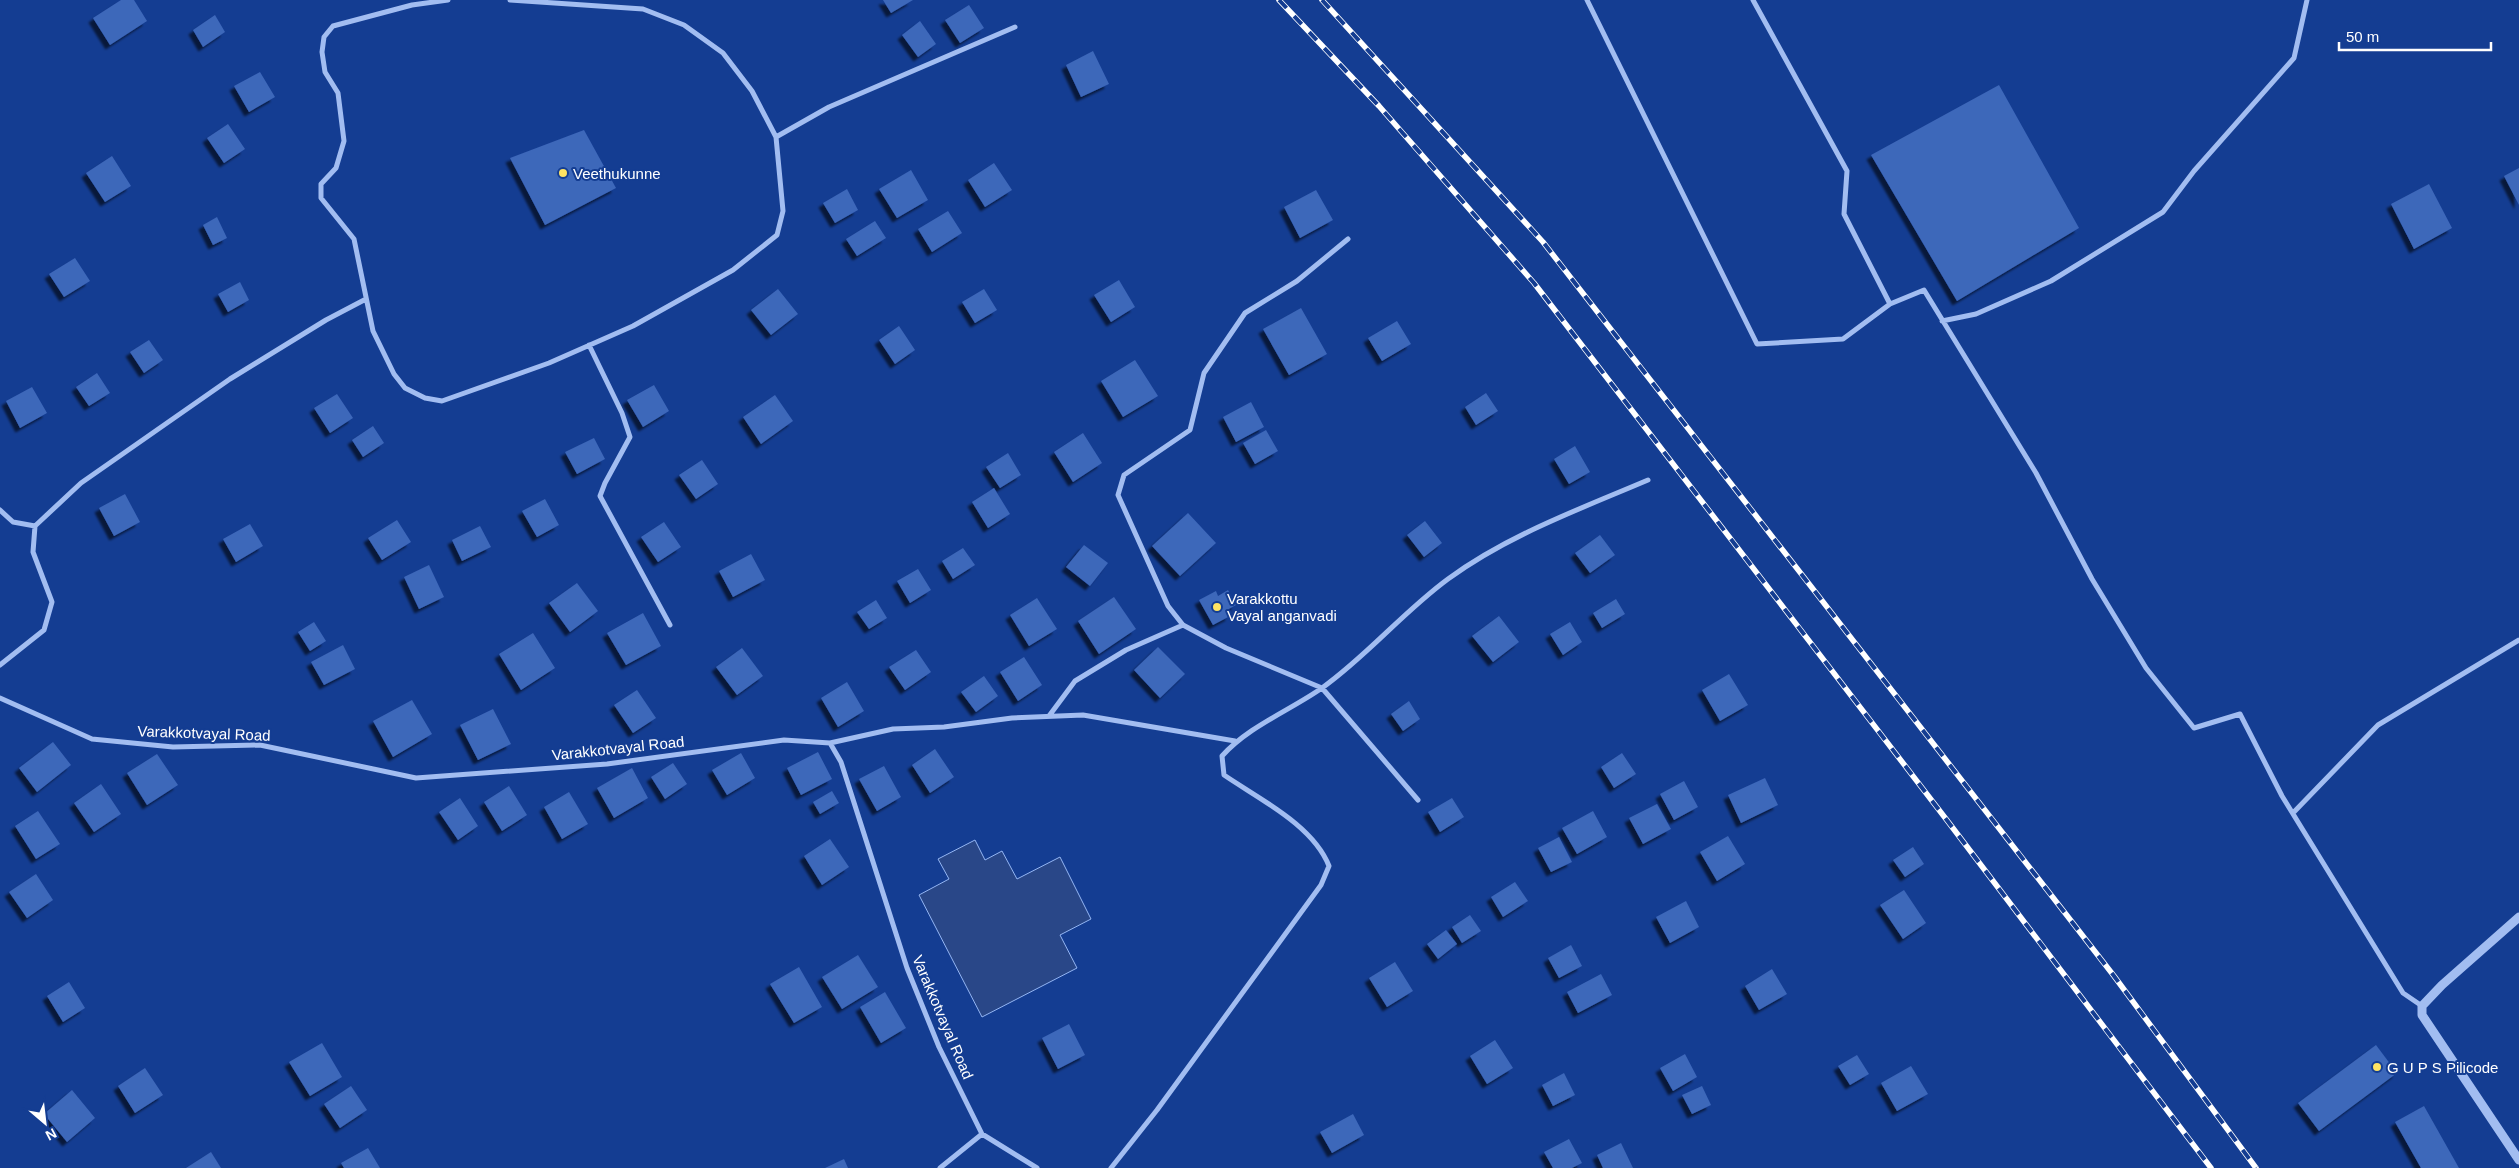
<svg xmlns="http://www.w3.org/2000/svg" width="2519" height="1168" font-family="Arial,sans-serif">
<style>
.water{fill:#294788;stroke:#94b6f4}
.building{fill:#3d67ba;filter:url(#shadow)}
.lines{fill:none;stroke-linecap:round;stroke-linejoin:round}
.minor{stroke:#a2bdf1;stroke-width:5}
.tertiary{stroke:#a2bdf1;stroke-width:9}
.rail-casing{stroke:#fff;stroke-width:5.5}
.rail{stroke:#143d92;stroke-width:4;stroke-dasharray:11;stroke-linecap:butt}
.poi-dot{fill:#ffe362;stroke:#143d92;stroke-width:2}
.labels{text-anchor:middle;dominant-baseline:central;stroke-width:4;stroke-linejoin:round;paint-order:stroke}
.poi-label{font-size:15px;fill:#fff;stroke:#143d92;text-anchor:start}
.street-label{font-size:15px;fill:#fff;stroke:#143d92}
</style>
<defs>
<filter id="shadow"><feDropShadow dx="-4.5" dy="4.5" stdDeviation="1" flood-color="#0009"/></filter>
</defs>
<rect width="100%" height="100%" fill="#143d92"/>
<!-- water -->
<path class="water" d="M975,840l10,20 17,-9 15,28 43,-22 31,62 -31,16 17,33 -95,49 -63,-122 30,-16 -11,-20z"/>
<!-- building -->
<path class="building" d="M121,0h13l13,21 -37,24 -17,-27z
M883,0h30l-22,13z
M969,5l15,23 -24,15 -15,-23z
M215,15l10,17 -22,15 -10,-17z
M920,21l16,23 -18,13 -16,-22z
M1093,51l16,33 -28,13 -15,-32z
M260,72l15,25 -26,15 -15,-26z
M1999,85l80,143 -122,73 -86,-146z
M228,124l17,25 -21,14 -17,-25z
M584,130l32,58 -71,37 -35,-67z
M112,156l19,30 -26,16 -19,-29z
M994,163l18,27 -27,17 -17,-27z
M2519,168v37l-15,-29z
M911,170l17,30 -31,18 -18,-29z
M2429,184l23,44 -38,21 -23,-45z
M847,189l11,21 -23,13 -12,-20z
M1316,190l17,30 -33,18 -16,-31z
M948,211l14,22 -30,19 -14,-23z
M217,217l10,21 -14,7 -10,-20z
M875,221l11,17 -29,18 -11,-17z
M75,258l15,23 -26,16 -15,-23z
M1119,280l16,27 -24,15 -17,-27z
M240,282l9,18 -21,12 -10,-18z
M778,289l20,25 -27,21 -20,-25z
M984,289l13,21 -22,13 -13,-21z
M1301,308l26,46 -38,21 -26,-46z
M1397,321l14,23 -29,17 -14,-23z
M899,326l16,24 -20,14 -16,-24z
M149,340l14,20 -19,13 -14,-21z
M1135,360l23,36 -35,21 -22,-36z
M97,373l13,20 -21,13 -13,-19z
M654,385l15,26 -26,16 -16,-27z
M32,387l15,26 -27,15 -14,-27z
M1486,393l12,18 -22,14 -11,-18z
M337,394l16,24 -23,15 -16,-25z
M775,395l18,26 -32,23 -18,-27z
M1251,402l13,25 -28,15 -13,-25z
M373,426l11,17 -21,14 -11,-17z
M1266,430l12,21 -23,13 -12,-21z
M1083,433l19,30 -29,19 -19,-30z
M594,438l11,21 -28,15 -12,-22z
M1575,446l15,26 -21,12 -15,-25z
M1008,453l13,22 -21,13 -14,-21z
M702,460l16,24 -22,15 -17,-24z
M994,488l16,26 -22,14 -16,-26z
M125,494l15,28 -26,14 -15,-28z
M545,499l14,26 -22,12 -15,-26z
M1188,513l28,30 -36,33 -28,-30z
M397,520l14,22 -29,18 -14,-22z
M1425,521l17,22 -18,14 -17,-22z
M664,522l17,25 -23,15 -17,-25z
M250,524l13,22 -27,16 -13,-23z
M480,526l11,21 -29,14 -10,-21z
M1600,535l15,20 -25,18 -15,-20z
M1084,545l24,18 -18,23 -24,-19z
M963,548l12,17 -22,14 -11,-18z
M751,554l14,26 -32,17 -14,-26z
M429,565l15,32 -25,12 -15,-32z
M918,569l13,21 -21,13 -13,-22z
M577,583l21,28 -28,21 -21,-29z
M1228,590l8,15 -9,5 3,6 -17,9 -14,-25 17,-9 2,5z
M1114,597l22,32 -37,25 -21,-33z
M1037,598l20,31 -28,17 -19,-31z
M1616,599l9,15 -23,14 -9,-15z
M876,600l11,18 -18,11 -12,-17z
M643,613l18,33 -35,19 -19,-32z
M1499,616l20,26 -26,20 -21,-26z
M314,622l12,19 -16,10 -12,-19z
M1570,622l12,20 -19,13 -13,-21z
M533,633l22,35 -34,22 -22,-36z
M343,645l12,24 -31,16 -13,-23z
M1158,647l27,27 -25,24 -26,-28z
M742,648l21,28 -26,19 -21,-28z
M916,650l15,22 -26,18 -16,-23z
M1024,657l18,28 -24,16 -18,-29z
M1729,674l19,31 -28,16 -18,-31z
M984,676l14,20 -22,16 -15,-20z
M847,682l17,29 -26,16 -17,-29z
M637,690l19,28 -23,15 -19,-28z
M412,700l20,34 -39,23 -20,-36z
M1409,701l11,18 -17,12 -12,-17z
M493,709l18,35 -33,16 -18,-35z
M53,742l18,23 -34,27 -18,-24z
M935,749l19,28 -24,16 -18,-28z
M818,752l14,27 -31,16 -14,-27z
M741,753l14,25 -28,17 -15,-25z
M1622,753l14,21 -22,14 -13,-21z
M157,754l21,31 -31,20 -20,-32z
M673,763l14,21 -22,15 -14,-22z
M884,766l17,31 -24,14 -18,-32z
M632,768l16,30 -34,20 -17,-30z
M1765,778l13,27 -37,18 -13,-28z
M1684,781l14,26 -24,13 -14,-26z
M101,784l20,30 -27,18 -20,-29z
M509,786l18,29 -25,16 -18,-29z
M832,791l7,12 -19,11 -7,-12z
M569,792l19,32 -26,15 -18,-32z
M460,798l18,28 -20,14 -19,-28z
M1452,798l12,19 -24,15 -12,-20z
M1657,804l14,25 -28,15 -14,-26z
M38,811l22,33 -24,15 -21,-33z
M1593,811l14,26 -30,17 -15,-26z
M1728,836l17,28 -28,17 -17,-29z
M1559,837l13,25 -21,10 -13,-24z
M830,839l19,28 -27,18 -18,-29z
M1913,847l11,17 -19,13 -12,-17z
M36,874l17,26 -26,18 -18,-26z
M1515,882l13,19 -25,16 -12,-20z
M1904,890l22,33 -23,16 -23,-34z
M1686,901l13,26 -29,16 -14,-26z
M1470,915l11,16 -19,12 -10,-16z
M1446,930l11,14 -19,15 -11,-15z
M1571,945l11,21 -23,12 -11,-20z
M858,955l20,32 -36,22 -20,-32z
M1395,962l18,29 -26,16 -18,-29z
M799,967l23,40 -28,16 -24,-39z
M1772,969l15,25 -28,16 -14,-24z
M1601,974l11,21 -34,18 -11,-21z
M69,982l16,26 -22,14 -16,-26z
M885,992l21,36 -25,15 -21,-36z
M1069,1024l16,31 -27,14 -16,-31z
M1495,1040l18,28 -26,16 -17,-28z
M322,1043l20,34 -32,19 -21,-34z
M2376,1045l21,28 -78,58 -21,-28z
M1685,1054l12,23 -24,14 -13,-23z
M1857,1055l12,19 -19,11 -12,-19z
M1911,1066l17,28 -31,17 -16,-28z
M145,1068l18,27 -28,18 -17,-27z
M1564,1073l11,22 -22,11 -11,-21z
M351,1086l16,24 -27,18 -16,-24z
M1702,1086l9,19 -19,9 -10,-19z
M72,1090l23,28 -28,24 -23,-28z
M2424,1106l35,62h-38l-26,-46z
M1353,1114l11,21 -32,18 -12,-21z
M1569,1139l13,24 -10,5h-19l-9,-16z
M1621,1143l12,25h-30l-6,-13z
M368,1148l12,20h-36l-3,-5z
M211,1152l10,16h-35z
M844,1159l4,9h-23z"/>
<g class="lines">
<!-- minor -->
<path class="minor" d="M448,0l-36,5 -79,21 -9,11 -2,15 3,20 13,21 6,48 -8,27 -15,16v14l33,41 19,92 21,43 11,14 20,10 17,3 107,-38 84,-37 100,-56 44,-35 6,-24 -7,-74 -24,-46 -29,-38 -39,-28 -41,-16 -133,-9
M1587,0l170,344 86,-5 47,-35
M1753,0l94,171 -3,43 46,90 34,-14 112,183 56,106 54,89 48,60 46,-14 42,82 121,197 19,13
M776,137l53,-30 186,-80
M1942,321l34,-7 75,-33 112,-69 31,-41 100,-113 13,-58
M589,345l33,68 8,24 -25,46 -5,13 70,129
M0,510l13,12 22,4
M1183,625l-15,-19 -50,-111 6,-20 66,-45 14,-57 41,-60 52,-32 51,-42
M0,665l44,-35 8,-28 -19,-50 2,-26 46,-43 149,-104 96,-59 40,-21
M0,698l92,41 81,8 87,-2 156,33 191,-14 177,-24 46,3 11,19 66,206 32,79 43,87
M1049,716l26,-35 51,-31 57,-25 43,23 96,40 96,112
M830,743l63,-14 51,-2 68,-9 71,-3 152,26
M2293,813l85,-88 141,-85
M940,1168l42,-34 55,34
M1111,1168l46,-58 164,-225 8,-19c-16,-41 -70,-67 -105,-91l-2,-19c27,-30 67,-45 100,-68 45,-32 81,-76 126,-109 60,-44 132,-70 200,-99"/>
<!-- tertiary -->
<path class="tertiary" d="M2519,917l-77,68 -20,21v9l97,145"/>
<defs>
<path id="rail" d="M1279,0l100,106 155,177 412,536 265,349
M1322,0l221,242 571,734 142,192"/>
</defs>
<!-- rail casing -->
<use href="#rail" class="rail-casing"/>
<!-- rail -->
<use href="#rail" class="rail"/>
</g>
<!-- markers -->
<g class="poi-dot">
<circle cx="563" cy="173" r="5"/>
<circle cx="1217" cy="607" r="5"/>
<circle cx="2377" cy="1067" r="5"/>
</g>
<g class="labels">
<!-- poi labels -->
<g class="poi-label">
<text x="573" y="173">Veethukunne</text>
<text x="1227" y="598">Varakkottu<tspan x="1227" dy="17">Vayal anganvadi</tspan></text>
<text x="2387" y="1067">G U P S Pilicode</text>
</g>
<!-- street labels -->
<g class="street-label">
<text transform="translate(204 733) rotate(2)">Varakkotvayal Road</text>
<text transform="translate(618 748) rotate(-6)">Varakkotvayal Road</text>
<text transform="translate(943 1017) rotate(67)">Varakkotvayal Road</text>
</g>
</g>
<!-- north arrow -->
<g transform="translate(45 1123) rotate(152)" stroke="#143d92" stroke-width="4" paint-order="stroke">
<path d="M0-4L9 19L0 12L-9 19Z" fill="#ffffff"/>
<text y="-8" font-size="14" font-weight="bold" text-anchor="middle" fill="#ffffff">N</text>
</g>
<!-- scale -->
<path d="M2339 42v8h152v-8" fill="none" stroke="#ffffff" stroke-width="2.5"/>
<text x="2346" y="42" font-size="15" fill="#ffffff" stroke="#143d92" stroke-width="4" paint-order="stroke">50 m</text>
</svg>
